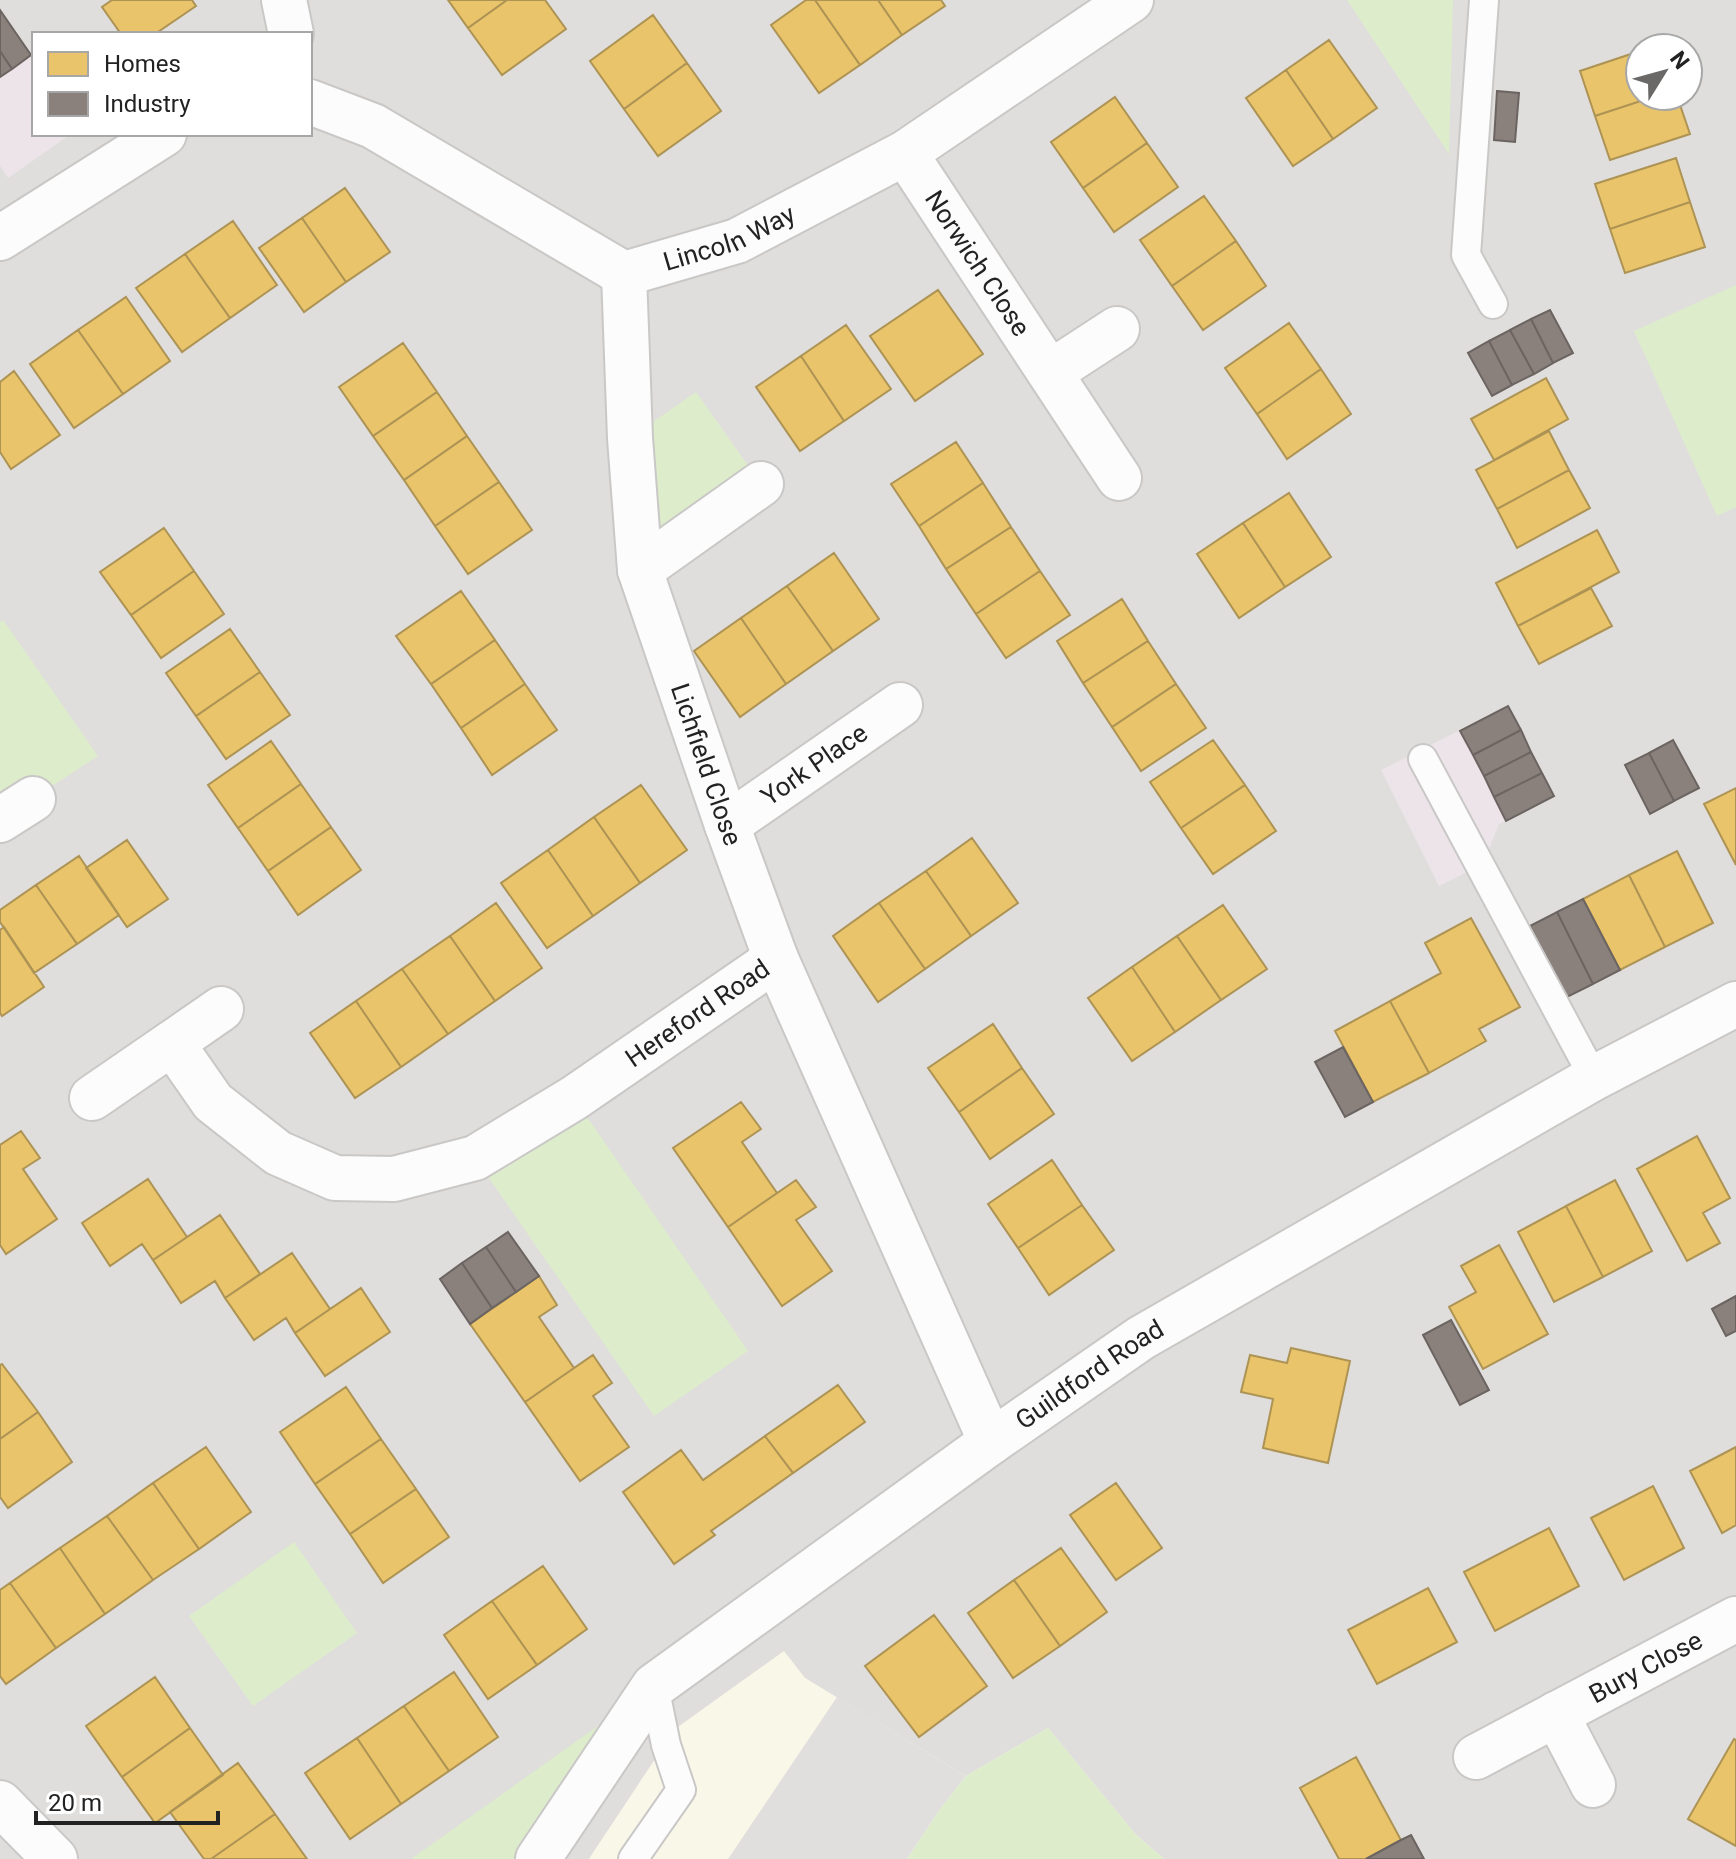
<svg xmlns="http://www.w3.org/2000/svg" width="1736" height="1859" font-family="Roboto,sans-serif">
<style>
.residential{fill:#dfdedc;fill-rule:evenodd}
.industrial{fill:#ede4e9}
.education{fill:#f8f7e8}
.grass{fill:#ddeccb}
.parking{fill:#e0dfde}
.homes{fill:#e9c46a;stroke:#ad9354;stroke-width:2}
.industry{fill:#8a817c;stroke:#6b6461;stroke-width:2}
.lines{fill:none;stroke-linecap:round;stroke-linejoin:round}
.lane-casing{stroke:#c9c8c7;stroke-width:32}
.street-casing{stroke:#c9c8c7;stroke-width:48}
.lane{stroke:#fdfcfc;stroke-width:28}
.street{stroke:#fdfcfc;stroke-width:44}
.labels{text-anchor:middle;dominant-baseline:central;stroke-width:8;stroke-linejoin:round;paint-order:stroke}
.street-label{font-size:26px;fill:#222;stroke:#fff}
</style>
<rect width="100%" height="100%" fill="#f0eeeb"/>
<!-- residential -->
<path class="residential" d="M0,0h1736v1859h-572l-28,-24 -170,-59 -161,-98 -130,51 -86,130h-589zM34,34h276v100h-276zM1640,48h48v48h-48z"/>
<!-- industrial -->
<path class="industrial" d="M0,10l34,49v75h37l-63,44 -8,-12z
M1508,706l46,90 -55,28 -16,40 -44,22 -58,-116z"/>
<!-- education -->
<path class="education" d="M784,1651l21,27 161,98 82,-48 88,107 28,24h-575l86,-130z"/>
<!-- grass -->
<path class="grass" d="M1347,0h106l-4,154z
M1736,285v222l-19,9 -83,-185z
M696,392l65,92 -121,86 -10,-132z
M3,620l95,136 -98,64v-198z
M574,1098l174,253 -94,65 -179,-258z
M294,1542l63,91 -104,73 -64,-90z
M654,1686l-116,173h-127z
M1048,1728l88,107 28,24h-257l33,-50 26,-33z"/>
<!-- parking -->
<path class="parking" d="M837,1697l129,79 -26,33 -33,50h-179z"/>
<!-- homes -->
<path class="homes" d="M112,0h80l4,6 -41,28h-34l-19,-27z
M448,0h59l-39,28z
M507,0h38l21,29 -64,46 -34,-47z
M806,0h9l45,65 -41,28 -48,-68z
M815,0h63l24,35 -42,30z
M878,0h63l4,6 -43,29z
M653,15l34,48 -63,46 -34,-48z
M1329,40l48,68 -44,31 -47,-69z
M1640,51v45h16l-61,20 -15,-45z
M687,63l34,48 -63,45 -34,-47z
M1286,70l47,69 -40,27 -47,-68z
M1656,96h21l13,38 -80,26 -15,-44z
M1115,97l32,46 -64,45 -32,-46z
M1147,143l31,44 -64,45 -31,-44z
M1676,158l14,44 -80,27 -15,-45z
M345,188l45,64 -44,30 -44,-64z
M1204,196l32,45 -64,45 -32,-46z
M1690,202l15,45 -80,26 -15,-44z
M302,218l44,64 -42,30 -45,-64z
M233,221l44,64 -47,33 -45,-64z
M1236,241l30,45 -63,44 -31,-44z
M185,254l45,64 -48,34 -46,-64z
M938,290l45,64 -68,47 -45,-65z
M126,297l44,64 -47,33 -45,-64z
M1289,323l32,46 -64,45 -32,-46z
M846,325l45,64 -47,32 -43,-65z
M78,330l45,64 -49,34 -44,-64z
M403,343l34,49 -64,44 -34,-49z
M801,356l43,65 -44,30 -44,-64z
M1321,369l30,45 -64,45 -30,-45z
M14,371l46,64 -49,34 -11,-17v-70z
M1546,378l22,41 -74,41 -23,-41z
M437,392l30,44 -63,44 -31,-44z
M1549,431l20,39 -72,39 -21,-39z
M467,436l32,46 -64,44 -31,-46z
M956,442l27,41 -64,43 -28,-42z
M1569,470l21,38 -73,40 -20,-39z
M499,482l33,48 -64,44 -33,-48z
M983,483l28,44 -65,42 -27,-43z
M1289,493l42,64 -46,30 -42,-64z
M1243,523l42,64 -46,31 -42,-64z
M1011,527l29,44 -64,43 -30,-45z
M164,528l30,43 -63,44 -31,-43z
M1597,530l22,42 -101,54 -22,-43z
M834,553l45,66 -46,32 -46,-65z
M194,571l30,43 -63,44 -30,-43z
M1040,571l30,44 -64,43 -30,-44z
M787,586l46,65 -47,33 -45,-66z
M1591,588l21,38 -73,38 -21,-38z
M461,591l34,49 -64,44 -35,-48z
M1122,599l26,42 -65,42 -26,-42z
M741,618l45,66 -46,33 -46,-66z
M230,629l30,43 -64,44 -30,-43z
M495,640l30,44 -64,44 -30,-44z
M1148,641l28,43 -64,43 -29,-44z
M260,672l30,43 -64,44 -30,-43z
M525,684l32,46 -65,45 -31,-47z
M1176,684l30,44 -65,43 -29,-44z
M1213,740l32,45 -64,43 -31,-46z
M271,741l30,43 -63,44 -30,-43z
M301,784l30,43 -63,44 -30,-43z
M641,785l46,65 -47,33 -46,-66z
M1245,785l31,46 -63,43 -32,-46z
M1736,788v77l-32,-61z
M594,817l46,66 -47,33 -45,-66z
M331,827l30,43 -63,45 -30,-44z
M972,838l46,65 -47,33 -45,-65z
M127,840l41,59 -41,28 -41,-59z
M548,850l45,66 -46,32 -46,-65z
M1677,851l36,72 -48,24 -36,-72z
M79,856l40,59 -42,29 -41,-59z
M926,871l45,65 -46,33 -46,-66z
M1629,875l36,72 -45,23 -37,-71z
M36,885l41,59 -43,29 -34,-51v-12z
M496,903l46,65 -47,33 -45,-65z
M879,903l46,66 -47,33 -45,-66z
M1223,905l44,64 -46,31 -44,-64z
M1471,918l49,89 -41,22 7,12 -57,32 -39,-72 51,-28 -16,-30z
M4,927l40,60 -42,29 -2,-3v-83z
M450,936l45,65 -47,33 -46,-65z
M1177,936l44,64 -46,32 -43,-65z
M1132,967l43,65 -43,29 -44,-63z
M402,969l46,65 -47,33 -45,-66z
M356,1001l45,66 -46,31 -45,-65z
M1390,1001l39,72 -56,29 -38,-71z
M993,1024l29,44 -63,44 -31,-44z
M1022,1068l32,46 -64,45 -31,-47z
M741,1102l20,27 -19,13 35,51 -49,34 -55,-79z
M21,1131l19,27 -17,11 34,50 -51,35 -6,-9v-100z
M1697,1136l33,62 -27,15 17,30 -33,18 -50,-92z
M1052,1160l30,45 -64,43 -30,-44z
M148,1179l39,58 -34,23 -11,-16 -32,22 -28,-43z
M796,1180l20,27 -20,13 36,51 -50,35 -54,-79z
M1615,1180l37,71 -49,26 -37,-71z
M1082,1205l32,45 -65,45 -31,-47z
M1566,1206l37,71 -49,25 -36,-70z
M220,1215l40,59 -35,24 -10,-17 -34,22 -28,-43z
M1499,1245l49,89 -65,35 -34,-62 27,-15 -15,-26z
M292,1253l38,56 -35,24 -9,-15 -32,22 -29,-42z
M539,1276l18,29 -18,12 35,51 -49,34 -55,-78z
M361,1288l29,44 -65,44 -30,-43z
M1291,1348l59,13 -22,102 -65,-15 10,-49 -32,-7 9,-37 37,8z
M593,1355l19,28 -19,13 36,51 -49,34 -55,-79z
M2,1364l36,48 -38,27v-74z
M838,1385l27,37 -72,51 -28,-37z
M346,1387l35,52 -66,45 -35,-52z
M38,1412l34,50 -64,46 -8,-11v-58z
M765,1436l28,37 -82,58 4,4 -41,29 -51,-72 58,-42 22,30z
M381,1439l35,50 -66,45 -35,-50z
M206,1447l45,65 -52,37 -46,-66z
M1736,1447v78l-14,8 -32,-62z
M153,1483l46,66 -46,31 -46,-64z
M1116,1483l46,65 -46,32 -46,-65z
M1653,1486l31,62 -60,32 -33,-62z
M416,1489l33,48 -66,46 -33,-49z
M107,1516l46,64 -48,34 -45,-66z
M1549,1528l30,58 -84,45 -31,-59z
M60,1548l45,66 -49,34 -46,-65z
M1061,1548l46,64 -47,34 -46,-66z
M543,1566l44,63 -50,36 -45,-64z
M1014,1580l46,66 -47,32 -45,-65z
M10,1583l46,65 -50,36 -6,-8v-86z
M1428,1588l29,54 -80,42 -29,-54z
M492,1601l45,64 -49,34 -44,-64z
M934,1615l53,71 -68,51 -54,-71z
M454,1672l44,65 -49,34 -45,-65z
M155,1677l35,51 -68,49 -36,-51z
M404,1706l45,65 -48,33 -44,-66z
M190,1728l33,47 -68,48 -33,-46z
M357,1738l44,66 -51,35 -45,-66z
M1734,1739l2,1v106l-48,-27z
M1356,1757l45,83 -35,19h-27l-39,-71z
M238,1763l37,51 -64,45h-7l-34,-47z
M275,1814l32,45h-96z"/>
<!-- industry -->
<path class="industry" d="M0,10l31,45 -19,14 -12,-18z
M0,51l12,18 -12,8z
M1497,91l22,2 -4,49 -21,-2z
M1550,310l23,43 -20,10 -22,-44z
M1531,319l22,44 -19,11 -24,-44z
M1510,330l24,44 -22,11 -23,-44z
M1489,341l23,44 -20,11 -24,-43z
M1508,706l13,24 -48,25 -13,-24z
M1521,730l10,22 -47,24 -11,-21z
M1673,740l26,48 -25,13 -25,-48z
M1531,752l11,21 -48,24 -10,-21z
M1649,753l25,48 -24,13 -25,-49z
M1542,773l12,23 -48,25 -12,-24z
M1583,899l37,71 -27,14 -36,-72z
M1557,912l36,72 -26,13 -37,-71z
M1343,1047l30,55 -28,15 -30,-55z
M508,1232l31,44 -23,16 -30,-45z
M486,1247l30,45 -24,16 -30,-45z
M462,1263l30,45 -22,16 -30,-45z
M1736,1296v35l-10,5 -14,-27z
M1451,1320l38,70 -29,15 -37,-70z
M1411,1835l13,24h-58l35,-19z"/>
<g class="lines">
<defs>
<path id="lane" d="M1484,0l-18,255 27,49
M1423,759l171,319
M633,1859l48,-69 -15,-45 -12,-59"/>
<g id="street">
<path d="M284,0l7,34"/>
<path id="s1" d="M310,102l63,24 251,148 113,-33 168,-88 226,-153"/>
<path id="s2" d="M905,153l214,325"/>
<path d="M0,238l164,-104"/>
<path id="s3" d="M624,274l6,164 10,132 87,255 49,134"/>
<path d="M1051,372l66,-43"/>
<path d="M640,570l121,-86"/>
<path d="M0,820l33,-21"/>
<path id="s4" d="M727,825l173,-120"/>
<path d="M172,1043l49,-34"/>
<path id="s5" d="M92,1098l80,-55 41,59 65,51 57,25 59,1 81,-21 99,-60 202,-139 215,483"/>
<path d="M1556,1714l37,71"/>
<path id="s6" d="M1476,1757l260,-138"/>
<path d="M0,1803l55,56"/>
<path id="s7" d="M538,1859l116,-173 337,-244 150,-104 453,-260 142,-74"/>
</g>
</defs>
<!-- lane casing -->
<use href="#lane" class="lane-casing"/>
<!-- street casing -->
<use href="#street" class="street-casing"/>
<!-- lane -->
<use href="#lane" class="lane"/>
<!-- street -->
<use href="#street" class="street"/>
</g>
<g class="labels">
<!-- street labels -->
<g class="street-label">
<text stroke="none"><textPath href="#s1" startOffset="470">Lincoln Way</textPath></text>
<text stroke="none"><textPath href="#s2" startOffset="132">Norwich Close</textPath></text>
<text stroke="none"><textPath href="#s3" startOffset="502">Lichfield Close</textPath></text>
<text stroke="none"><textPath href="#s4" startOffset="106">York Place</textPath></text>
<text stroke="none"><textPath href="#s5" startOffset="722">Hereford Road</textPath></text>
<text stroke="none"><textPath href="#s7" startOffset="744">Guildford Road</textPath></text>
<text stroke="none"><textPath href="#s6" startOffset="192">Bury Close</textPath></text>
</g>
</g>
<!-- legend -->
<rect x="32" y="32" width="280" height="104" fill="#ffffff" stroke="#a7a7a7" stroke-width="2"/>
<rect x="48" y="52" width="40" height="24" fill="#e9c46a" stroke="#a7a7a7" stroke-width="2"/>
<text x="104" y="72" font-size="24" fill="#222222">Homes</text>
<rect x="48" y="92" width="40" height="24" fill="#8a817c" stroke="#a7a7a7" stroke-width="2"/>
<text x="104" y="112" font-size="24" fill="#222222">Industry</text>
<!-- north arrow -->
<g transform="translate(1664 72) rotate(53)"><circle r="38" fill="#ffffff" stroke="#a7a7a7" stroke-width="2"/>
<path d="M0-6L14 30L0 20L-14 30Z" fill="#6a6968"/>
<text y="-12" font-size="22" font-weight="bold" text-anchor="middle" fill="#222222">N</text>
</g>
<!-- scale -->
<path d="M36 1811v12h182v-12" fill="none" stroke="#222222" stroke-width="4"/>
<text x="48" y="1811" font-size="24" fill="#222222" stroke="#ffffff" stroke-width="6" paint-order="stroke">20 m</text>
</svg>
